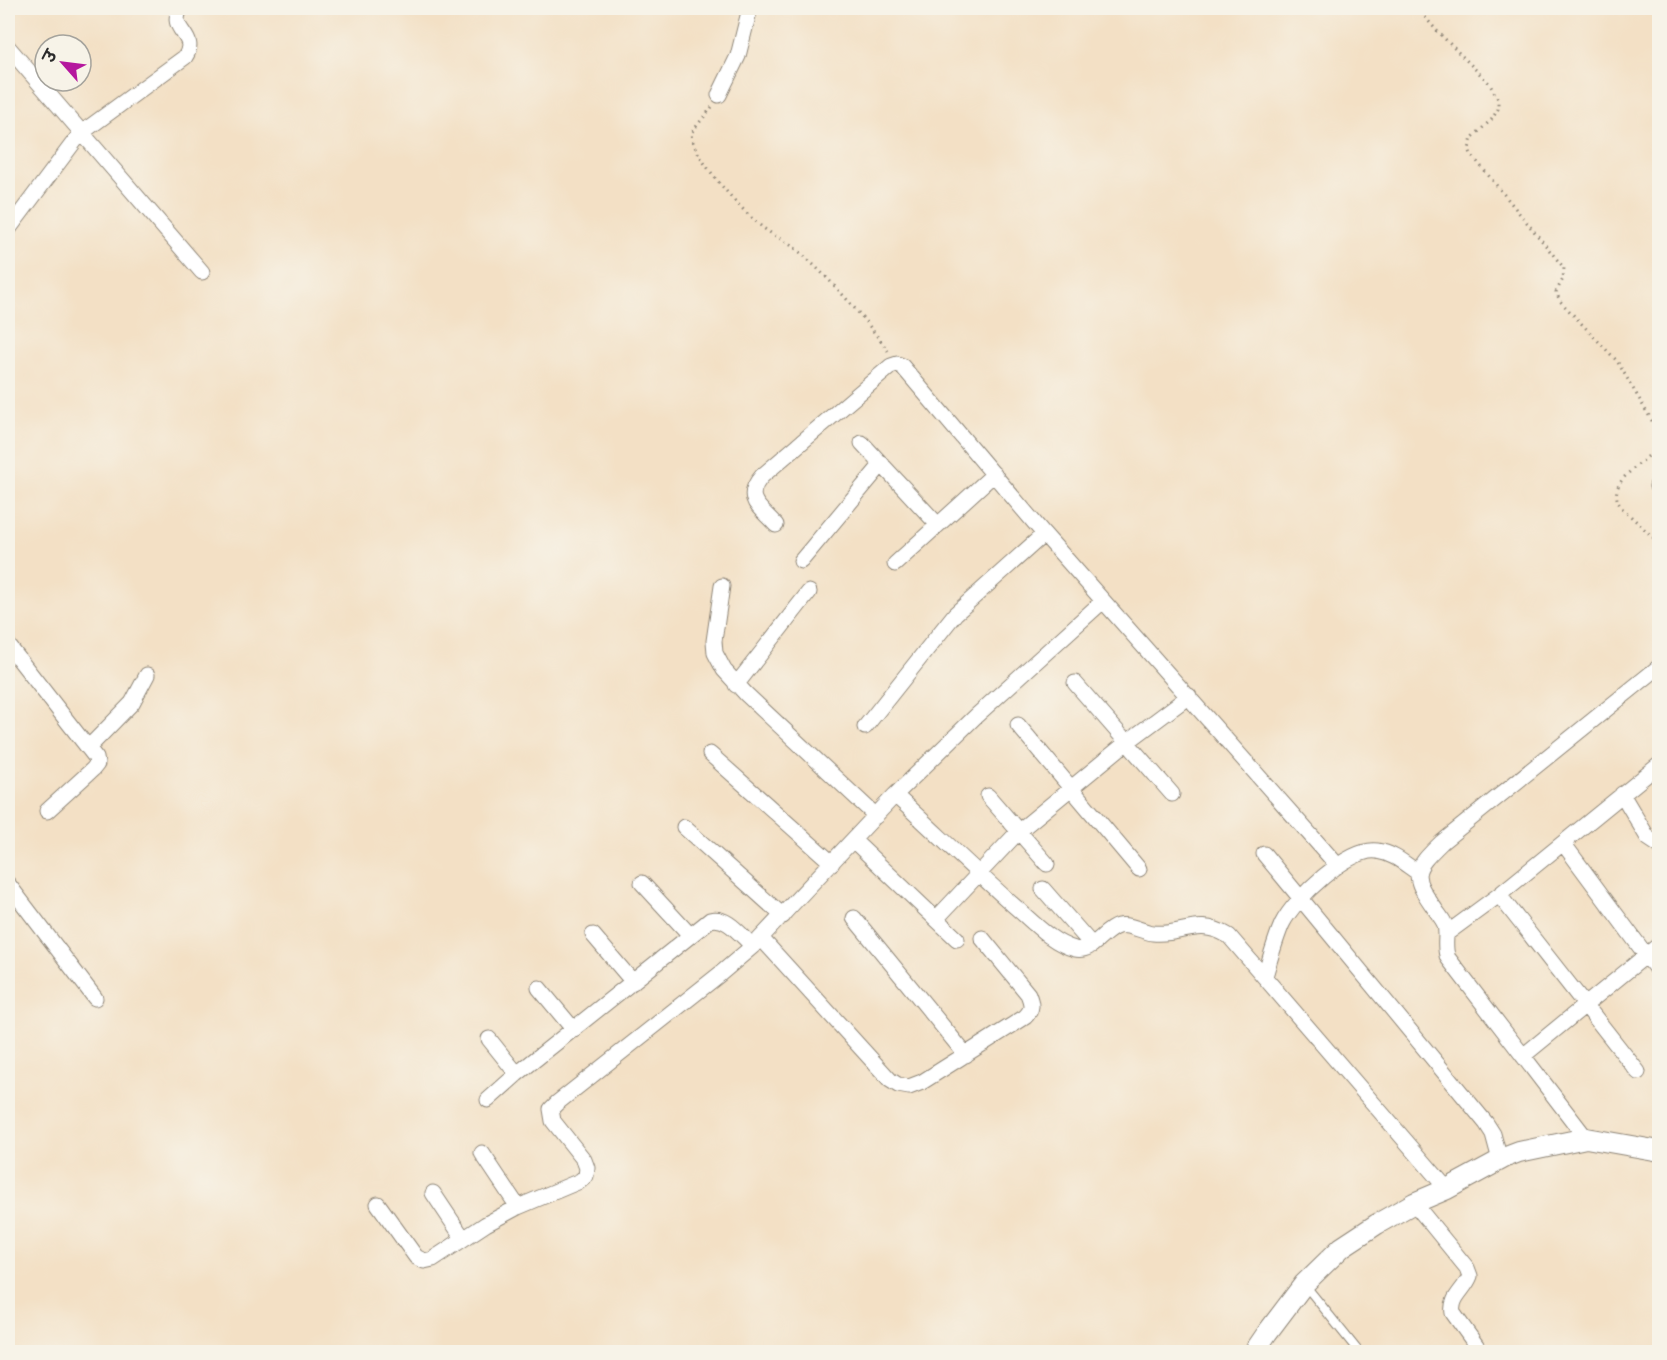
<svg xmlns="http://www.w3.org/2000/svg" width="1667" height="1360" font-family="'Comic Neue','Playpen Sans Deva',sans-serif">
<style>
.lines{fill:none;stroke-linecap:round;stroke-linejoin:round}
.service-casing{stroke:#8f8678;stroke-width:10}
.minor-casing{stroke:#8f8678;stroke-width:17}
.tertiary-casing{stroke:#8f8678;stroke-width:22}
.path{stroke:#8f8678;stroke-width:3;stroke-dasharray:1.5 4.5;stroke-linecap:butt}
.service{stroke:#fff;stroke-width:8}
.minor{stroke:#fff;stroke-width:15}
.tertiary{stroke:#fff;stroke-width:20}
</style>
<rect width="100%" height="100%" fill="#f7f3e8"/>
<filter id="ink" filterUnits="userSpaceOnUse"><feTurbulence type="fractalNoise" baseFrequency=".0167" numOctaves="2"/><feDisplacementMap in="SourceGraphic" scale="12" xChannelSelector="R" yChannelSelector="G"/><feConvolveMatrix kernelMatrix="1 2 1 2 8 2 1 2 1" color-interpolation-filters="sRGB"/></filter>
<filter id="wash" filterUnits="userSpaceOnUse"><feTurbulence type="fractalNoise" baseFrequency=".008" numOctaves="4" result="noise"/><feDisplacementMap in="SourceGraphic" scale="24" xChannelSelector="R" yChannelSelector="G"/><feGaussianBlur stdDeviation="1.35" result="paint"/><feColorMatrix in="noise" values="0 0 0 0 0 0 0 0 0 0 0 0 0 0 0 0 0 1.4 0 .05"/><feComposite in="paint" operator="in"/></filter>
<g filter="url(#wash)">
<rect width="100%" height="100%" fill="#f3e0c5"/>
</g>
<g filter="url(#ink)">
<g class="lines">
<defs>
<path id="service" d="M1305,1285l54,67"/>
<path id="minor" d="M8,47l194,225
M719,95l19,-39 12,-48
M8,230l72,-96 105,-77c15,-22 -19,-27 -4,-49
M862,443l76,82
M1657,486l3,2
M776,525c-16,-18 -34,-26 -14,-49l129,-110 6,-2 5,2 142,168 294,332
M801,561l81,-97
M895,564l99,-90
M722,586l-8,55 1,12 9,17 22,24 130,122
M8,645l88,113 1,6 -4,5 -46,42
M1075,683l97,111
M736,685l73,-93
M1018,725l121,144
M865,727l90,-113 89,-80
M88,748l44,-45 15,-28
M710,754l122,109
M1622,794l26,44 12,8
M895,795c39,36 77,73 117,109 18,15 39,39 63,45 18,4 28,-19 43,-23 11,-3 24,6 35,7 30,3 44,-16 76,3l218,253
M988,796l59,68
M684,827l99,89
M853,840l104,99
M1563,843l97,131
M1264,854l222,269 7,11 7,26
M642,883l48,52
M8,884l87,114
M1043,889l49,56
M1499,895l139,177
M854,918l112,137
M936,919l83,-88 107,-88 63,-47
M1446,934l53,-39 161,-131
M593,935l40,47
M761,938l129,142 8,5 11,2 13,-5 103,-65c8,-8 7,-13 3,-23l-46,-56
M1265,976c5,-17 10,-36 17,-52 12,-25 67,-77 95,-73 16,2 28,13 40,21
M539,988l35,42
M489,1039l28,35
M1523,1056l137,-112
M488,1100l29,-26 193,-154c17,-5 31,16 43,26
M1586,1138l-138,-180c-5,-11 0,-22 -3,-33 -2,-6 -7,-11 -10,-16 -24,-34 -23,-38 7,-67l218,-176
M482,1153l36,54
M433,1193l30,45
M1414,1203l53,65 3,8c-5,14 -20,21 -17,37l28,39
M378,1204l38,53 8,4 9,-2 53,-35 32,-17 62,-26 6,-5 1,-8 -3,-8 -31,-39 -2,-12 6,-6 163,-129 33,-28 142,-151 81,-79 127,-115"/>
<path id="tertiary" d="M1254,1352l13,-19 37,-49 38,-37 35,-23 37,-21 33,-14 59,-32 13,-5 67,-14 74,13"/>
</defs>
<!-- service casing -->
<use href="#service" class="service-casing"/>
<!-- minor casing -->
<use href="#minor" class="minor-casing"/>
<!-- tertiary casing -->
<use href="#tertiary" class="tertiary-casing"/>
<!-- path -->
<path class="path" d="M1417,8l21,24 51,51 9,16v10l-6,10 -20,19 -3,11 2,5 93,114 -1,11 -7,13 4,9 57,60 38,65 4,15 -2,6c-13,18 -54,34 -36,60l39,37
M712,107l-21,26c1,24 51,78 71,94 13,10 29,16 41,28 32,29 60,61 85,96"/>
<!-- service -->
<use href="#service" class="service"/>
<!-- minor -->
<use href="#minor" class="minor"/>
<!-- tertiary -->
<use href="#tertiary" class="tertiary"/>
</g>
</g>
<!-- margin -->
<rect width="1667" height="1360" fill="none" stroke="#f7f3e8" stroke-width="30"/>
<!-- north arrow -->
<g transform="translate(63 63) rotate(298)"><circle r="28" fill="#f7f3e8" stroke="#a5a39c" stroke-width="1.5"/>
<path d="M0-4.5L10 22L0 15L-10 22Z" fill="#b5179e"/>
<text y="-9" font-size="16" font-weight="bold" text-anchor="middle" fill="#2b2b2b">उ</text>
</g>
</svg>
